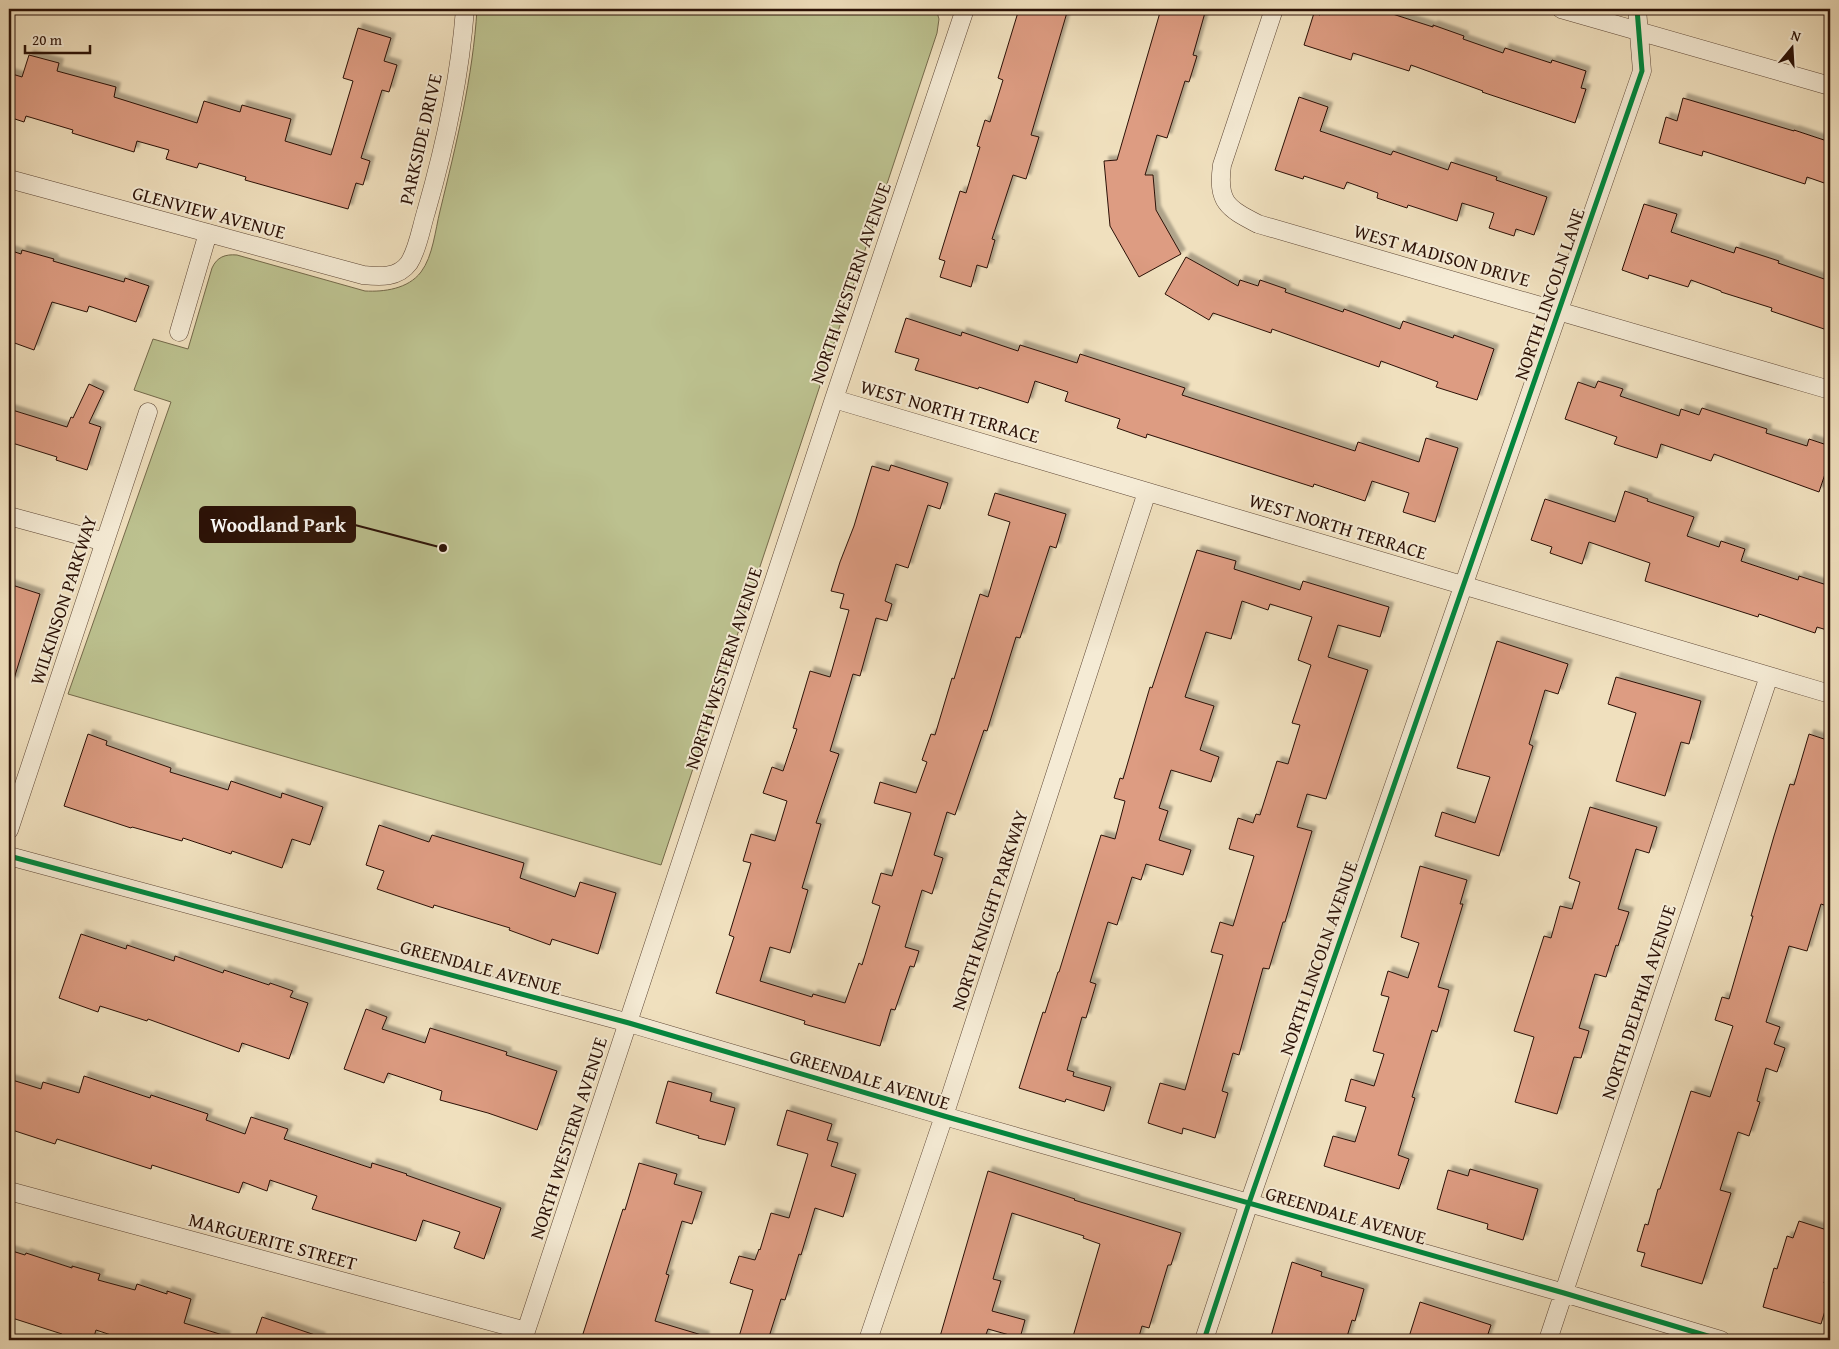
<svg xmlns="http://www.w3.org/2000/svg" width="1839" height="1349" font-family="'Gentium Book Plus',serif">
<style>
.green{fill:#bcc18f;stroke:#74694a}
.building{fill:#dd9c82;stroke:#2b1106;filter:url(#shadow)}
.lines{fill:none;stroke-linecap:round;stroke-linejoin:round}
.street-casing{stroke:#5c4534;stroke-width:19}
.street{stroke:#f5ebd5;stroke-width:18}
.cycleway-casing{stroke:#f5ebd5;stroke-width:8}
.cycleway{stroke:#00873e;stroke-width:5}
.labels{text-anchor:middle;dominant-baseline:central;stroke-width:4;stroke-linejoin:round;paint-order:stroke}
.street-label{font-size:19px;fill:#2b1106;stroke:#f5ebd5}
.leader{fill:none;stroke:#2b1106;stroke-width:2}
.callout-dot{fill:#2b1106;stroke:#f5ebd5;stroke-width:2}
.callout{fill:#2b1106;stroke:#2b1106;stroke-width:2}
.callout-label{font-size:20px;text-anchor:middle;font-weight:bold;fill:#fff}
</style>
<defs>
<filter id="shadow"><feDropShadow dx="4.5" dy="-4.5" stdDeviation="1" flood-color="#0004"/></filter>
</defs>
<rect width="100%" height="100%" fill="#f0e0be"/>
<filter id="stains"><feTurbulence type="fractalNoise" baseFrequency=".004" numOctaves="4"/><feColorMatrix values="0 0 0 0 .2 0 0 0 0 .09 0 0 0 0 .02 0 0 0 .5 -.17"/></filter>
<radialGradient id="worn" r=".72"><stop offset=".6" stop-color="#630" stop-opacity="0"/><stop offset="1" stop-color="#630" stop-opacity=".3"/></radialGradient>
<!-- green -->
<path class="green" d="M477,9h459l3,10 -2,14 -276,832 -593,-171 103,-292 -37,-12 19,-51 35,10 24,-81c5,-11 13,-14 25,-13l128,36c19,1 43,-2 56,-19 12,-16 14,-41 19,-61 16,-66 33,-134 37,-202z"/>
<!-- building -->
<path class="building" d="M1019,9h49l-37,126 8,2 -13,42 -13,-4 -21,64 3,1 -8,28 -10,-3 -6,22 -31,-10 5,-16 -6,-2 21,-68 6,2 14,-46 -3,-1 8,-26 5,2 13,-42 -5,-2z
M1161,9h45l-13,46 4,1 -8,26 -4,-1 -18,57 -10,-3 -12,40h8l3,35 25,44 -42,23 -29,-51 -6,-65 13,-1z
M1322,9h55l56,18v-2l31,11 -1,3 40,14 2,-5 46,15 1,-3 34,11 -5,17 5,1 -11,34 -93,-31 1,-1 -72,-26 -2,6 -56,-18 -2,7 -47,-15 10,-32 6,2z
M358,28l33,10 -7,23 13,4 -8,27 -7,-2 -21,68 9,3 -7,24 -7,-2 -8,26 -103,-29 1,-3 -47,-14 -2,5 -31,-9 3,-9 -32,-9 -3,11 -62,-19 1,-3 -47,-14 -2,6 -15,-5v-44l13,4 7,-22 30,8 -2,8 59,16 -2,10 83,26 7,-22 36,11 2,-7 49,14 -6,22 46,14 22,-74 -10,-3z
M1299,97l29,10 -8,24 71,24 2,-4 55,19 3,-8 46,15 -1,3 51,17 -13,38 -18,-6 -2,7 -25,-8 5,-15 -32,-10 -5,18 -49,-16 -1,3 -30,-10 1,-5 -31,-11 -3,7 -40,-13 -1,3 -28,-9z
M1683,98l111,33v-1l36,12v43l-23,-8 -2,7 -102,-33 -1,5 -43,-13 7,-26 11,4z
M1644,204l33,10 -6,18 63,21 2,-6 43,14 -1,2 52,18v50l-59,-20 1,-3 -51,-16v-1l-30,-11 -3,7 -39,-12 -1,4 -26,-9z
M9,250l12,4 1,-4 32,9 -1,2 71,21 1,-4 24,8 -13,36 -47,-16 -2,6 -35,-10 -18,48 -25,-9z
M1186,257l52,29 2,-6 18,6 2,-6 26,9 -1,3 58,20 1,-3 56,20 3,-8 50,17 1,-3 40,14 -17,51 -41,-13 2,-5 -57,-21 -2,6 -107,-38 -1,4 -58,-20 -4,7 -44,-26z
M906,318l55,18 1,-4 56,19 2,-6 57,18 3,-9 105,34 -3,7 173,56 3,-9 61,20 7,-24 32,10 -23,74 -32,-10 6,-19 -37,-12 -7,20 -51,-17 -1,3 -166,-53 -1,4 -29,-10 3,-9 -55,-18 3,-9 -33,-11 -7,22 -49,-16 -1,2 -63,-19 4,-11 -24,-7z
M1598,381l25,8 -3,7 59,20 2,-7 18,6 3,-7 65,21 -1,4 41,13 2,-7 21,7v13l-11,33 -105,-38 -3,7 -50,-17 -4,14 -43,-14 3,-7 -52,-18 13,-37 17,6z
M89,384l15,7 -15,32 12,4 -14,43 -31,-10 1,-3 -48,-15v-33l58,18 4,-10 2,1z
M891,465l57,18 -8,26 -12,-4 -20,63 -12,-4 -11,37 7,3 -5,17 -11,-3 -16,58 -7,-2 -23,77 9,3 -23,69 5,1 -19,64 6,2 -18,63 -20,-6 -10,34 52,16 1,-3 32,9 14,-40 3,2 18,-59 -8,-3 9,-30 11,3 19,-63 -37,-10 6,-21 36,11 11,-31 -5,-2 9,-26 4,1 17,-57 2,1 26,-85 8,3 22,-75 -22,-7 7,-22 71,21 -10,34 -6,-2 -30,92 -4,-1 -29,94 -3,-1 -29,85 -8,-3 -13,43 9,3 -11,36 -10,-4 -17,57 14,4 -5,16 -4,-1 -15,44 -4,-1 -11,37 -76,-22 1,-3 -89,-28 18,-56 -5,-2 22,-72 -8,-2 8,-27 24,7 12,-40 -24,-8 9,-26 11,4 14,-42 -4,-1 17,-57 20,6 19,-67 -9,-2 4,-14 -13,-3 9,-29 14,-36 18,-60 17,5z
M1625,491l23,8 -1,2 47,16 -7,19 32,11 2,-6 24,8 -4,12 57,19 1,-4 31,10v45l-13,-4 -2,6 -56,-19 -1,3 -113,-36 5,-18 -61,-21 -7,22 -32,-11 2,-6 -21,-7 14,-41 70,23z
M1197,550l39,11 -2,8 66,21 3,-9 86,26 -9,30 -42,-12 -10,32 40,13 -42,129 -19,-5 -10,33 15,4 -27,91h-2l-14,47 -6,-1 -24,87 -6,-2 -11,38 6,2 -13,45 -32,-10 -1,6 -34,-11 12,-40 25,7 38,-135 -12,-3 9,-30 13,4 21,-70 -25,-7 9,-31 15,5 3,-9 4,1 17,-54 11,3 12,-39 -8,-2 19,-58 -13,-5 14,-43 -42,-13 -2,6 -26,-9 -11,38 -25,-7 -21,65 29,9 -14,44 19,7 -8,25 -40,-12 -12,38 9,3 -9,29 32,10 -8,25 -37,-11 -5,16 -9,-3 -15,48 -9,-3 -18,60 6,2 -10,34 -4,-1 -15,53 7,2 -1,4 38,11 -7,24 -38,-12 -1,3 -46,-14 24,-76 2,1 13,-41h1l42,-137 14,4 10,-38 -11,-3 6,-20 3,1 27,-92 2,1z
M9,584l31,10 -27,88 -4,-1z
M1497,641l71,23 -10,30 -13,-4 -16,54 4,2 -34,110 -64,-20 7,-24 33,11 15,-46 -33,-9z
M1616,677l85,24 -12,43 -8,-2 -16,54 -49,-15 20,-68 -28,-9z
M88,734l19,7 -1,4 65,23 -1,4 58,18 3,-9 50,17 1,-5 41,14 -13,38 -18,-6 -10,29 -50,-17 -1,3 -48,-16 -1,3 -50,-14 -1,1 -67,-22z
M1809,734l21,7v166l-9,-3 -14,47 -18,-5 -23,76 14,5 -6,17 11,4 -8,24 -11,-4 -9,33 3,1 -11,34 -11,-4 -18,58 11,3 -29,91 -61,-18 4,-13 -8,-2 8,-27 3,1 10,-36h2l31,-98 19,6 23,-71 -18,-6 7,-23 7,2 24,-83h-2l23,-80 16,-52 4,1z
M1590,807l67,20 -8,26 -13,-4 -18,60 11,3 -11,34 -2,-1 -10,32 -11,-3 -16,54 10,3 -8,27 -7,-1 -17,57 -42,-12 19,-65 -20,-6 30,-95 7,2 9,-32 12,3 8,-27 -11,-4z
M379,825l50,17 3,-7 92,28 -4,15 55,19 5,-15 36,11 -18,61 -46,-15 -2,6 -41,-15 1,-2 -76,-23 -1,3 -56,-19 7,-18 -18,-6z
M1420,866l47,14 -7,24h3l-25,83 11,3 -12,42 -5,-2 -20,67 3,1 -17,57 11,4 -10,30 -75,-23 9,-30 22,6 11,-35 -21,-6 6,-22 23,7 10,-32 -11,-3 16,-54 -8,-2 7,-24 20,7 11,-35 -18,-6z
M81,934l45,15 1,-4 47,16 1,-5 48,17 1,-3 45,15 1,-2 23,8 -3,6 18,6 -19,56 -47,-16 -3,9 -91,-33 -1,2 -47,-15 -2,6 -39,-14z
M366,1009l21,8 -5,12 43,14 5,-15 77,24 -1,3 51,16 -20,59 -49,-17 -48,-13 2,-9 -54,-18 -4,10 -40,-14z
M84,1076l66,22 1,-3 57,19 -2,6 39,14 6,-17 37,12 -4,10 87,29 1,-5 35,11 -1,1 95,33 -17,51 -30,-11 6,-16 -37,-12 -7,21 -104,-32 5,-13 -47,-16 -3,11 -24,-9 -4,11 -87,-28 -1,4 -94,-30 -2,5 -46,-15v-50l32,10 2,-7 36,11z
M668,1081l44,12 -2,8 25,7 -10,37 -27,-7 1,-2 -43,-13z
M787,1110l45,14 -5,16 11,3 -7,23 25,8 -13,43 -28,-9 -14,47 -2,-1 -14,46 -4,-1 -13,41h-30l15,-50 -23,-7 9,-27 16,4 4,-11 1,1 11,-37 18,5 19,-64 -31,-9z
M639,1163l38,11 -3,10 28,8 -10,32 -10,-3 -16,53 3,1 -14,46 50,15 -1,4h-123l42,-131 2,1z
M1470,1169l68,20 -15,51 -36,-11 1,-5 -51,-15 11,-39 20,6z
M988,1171l87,28 -1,1 107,33 -10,32h-3l-19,63 -7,-2 -4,14h-66l28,-96 -17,-6 1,-2 -72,-23 -19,66 8,2 -9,30 33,9 -5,18 -32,-9 -4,11h-45z
M1799,1221l31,10v32l-6,20 6,2v9l-9,30 -58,-17 11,-39 3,1 10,-33 6,2z
M9,1250l16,5 1,-2 46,15v-2l28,8 -2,6 37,10 2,-6 30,10v-3l24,8 -7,24 42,13 -1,4h-99l-30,-10 -3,10h-33l2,-6 -53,-17z
M1292,1262l30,10 -1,4 43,13 -9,32 -3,-1 -6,20h-76z
M1420,1302l71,23 -5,15h-78z
M262,1317l59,20 -1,3h-66z"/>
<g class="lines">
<defs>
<path id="street" d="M1274,9l-52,156c-5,37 5,43 36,59l572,166
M1561,9l269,77
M9,179l354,96c17,2 35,3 46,-12 9,-14 12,-35 17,-51 19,-66 34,-135 39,-203
M179,332l29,-99
M834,399l996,295
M9,516l96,26
M9,830l139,-418
M9,856l620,167 315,93 620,177 157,47
M9,1191l517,140
M523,1340l311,-941 131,-390
M868,1340l76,-224 203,-624
M1204,1340l45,-137 393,-1132 -5,-62
M1548,1340l221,-664"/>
</defs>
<!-- street casing -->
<use href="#street" class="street-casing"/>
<!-- street -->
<use href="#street" class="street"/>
<defs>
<path id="cycleway" d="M9,856l620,167 315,93 620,177 157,47
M1204,1340l45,-137 393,-1132 -5,-62"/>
</defs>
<!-- cycleway casing -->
<use href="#cycleway" class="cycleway-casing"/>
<!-- cycleway -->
<use href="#cycleway" class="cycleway"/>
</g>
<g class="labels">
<!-- street labels -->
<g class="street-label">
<text transform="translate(420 139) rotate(-77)">PARKSIDE DRIVE</text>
<text transform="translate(209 212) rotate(15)">GLENVIEW AVENUE</text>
<text transform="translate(1442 255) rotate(16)">WEST MADISON DRIVE</text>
<text transform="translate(850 283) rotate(-71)">NORTH WESTERN AVENUE</text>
<text transform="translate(1549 294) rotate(-71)">NORTH LINCOLN LANE</text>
<text transform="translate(950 411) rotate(16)">WEST NORTH TERRACE</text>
<text transform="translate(1338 526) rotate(17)">WEST NORTH TERRACE</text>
<text transform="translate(63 600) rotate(-72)">WILKINSON PARKWAY</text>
<text transform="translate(723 668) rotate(-72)">NORTH WESTERN AVENUE</text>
<text transform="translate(989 910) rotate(-72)">NORTH KNIGHT PARKWAY</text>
<text transform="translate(1318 958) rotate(-71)">NORTH LINCOLN AVENUE</text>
<text transform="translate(481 967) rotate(15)">GREENDALE AVENUE</text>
<text transform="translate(1638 1002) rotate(-72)">NORTH DELPHIA AVENUE</text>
<text transform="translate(870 1079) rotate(17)">GREENDALE AVENUE</text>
<text transform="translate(568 1138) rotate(-72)">NORTH WESTERN AVENUE</text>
<text transform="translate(1346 1215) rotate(16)">GREENDALE AVENUE</text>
<text transform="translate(273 1241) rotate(15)">MARGUERITE STREET</text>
</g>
</g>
<!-- callouts -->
<path class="leader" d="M443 548L355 525"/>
<circle class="callout-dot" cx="443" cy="548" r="5"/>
<rect class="callout" x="200" y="507" width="155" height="35" rx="5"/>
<g class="callout-label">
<text x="278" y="532">Woodland Park</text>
</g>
<!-- margin -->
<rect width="1839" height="1349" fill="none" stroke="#f0e0be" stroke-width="30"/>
<rect x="10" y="10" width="1819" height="1329" fill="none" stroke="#2b1106" stroke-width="2.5"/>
<rect x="15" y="15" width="1809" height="1319" fill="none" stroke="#2b1106"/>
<!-- north arrow -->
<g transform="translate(1792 48) rotate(18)" stroke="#f5ebd5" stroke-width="4" paint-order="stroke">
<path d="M0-4L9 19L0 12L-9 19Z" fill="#2b1106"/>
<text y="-8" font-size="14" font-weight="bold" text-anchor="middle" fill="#2b1106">N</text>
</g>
<!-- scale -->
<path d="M25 45v8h65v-8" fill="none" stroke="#2b1106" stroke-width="2.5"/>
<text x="32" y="45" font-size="15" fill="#2b1106" stroke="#f5ebd5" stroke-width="4" paint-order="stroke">20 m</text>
<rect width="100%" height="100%" filter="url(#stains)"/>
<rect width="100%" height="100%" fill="url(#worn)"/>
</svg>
